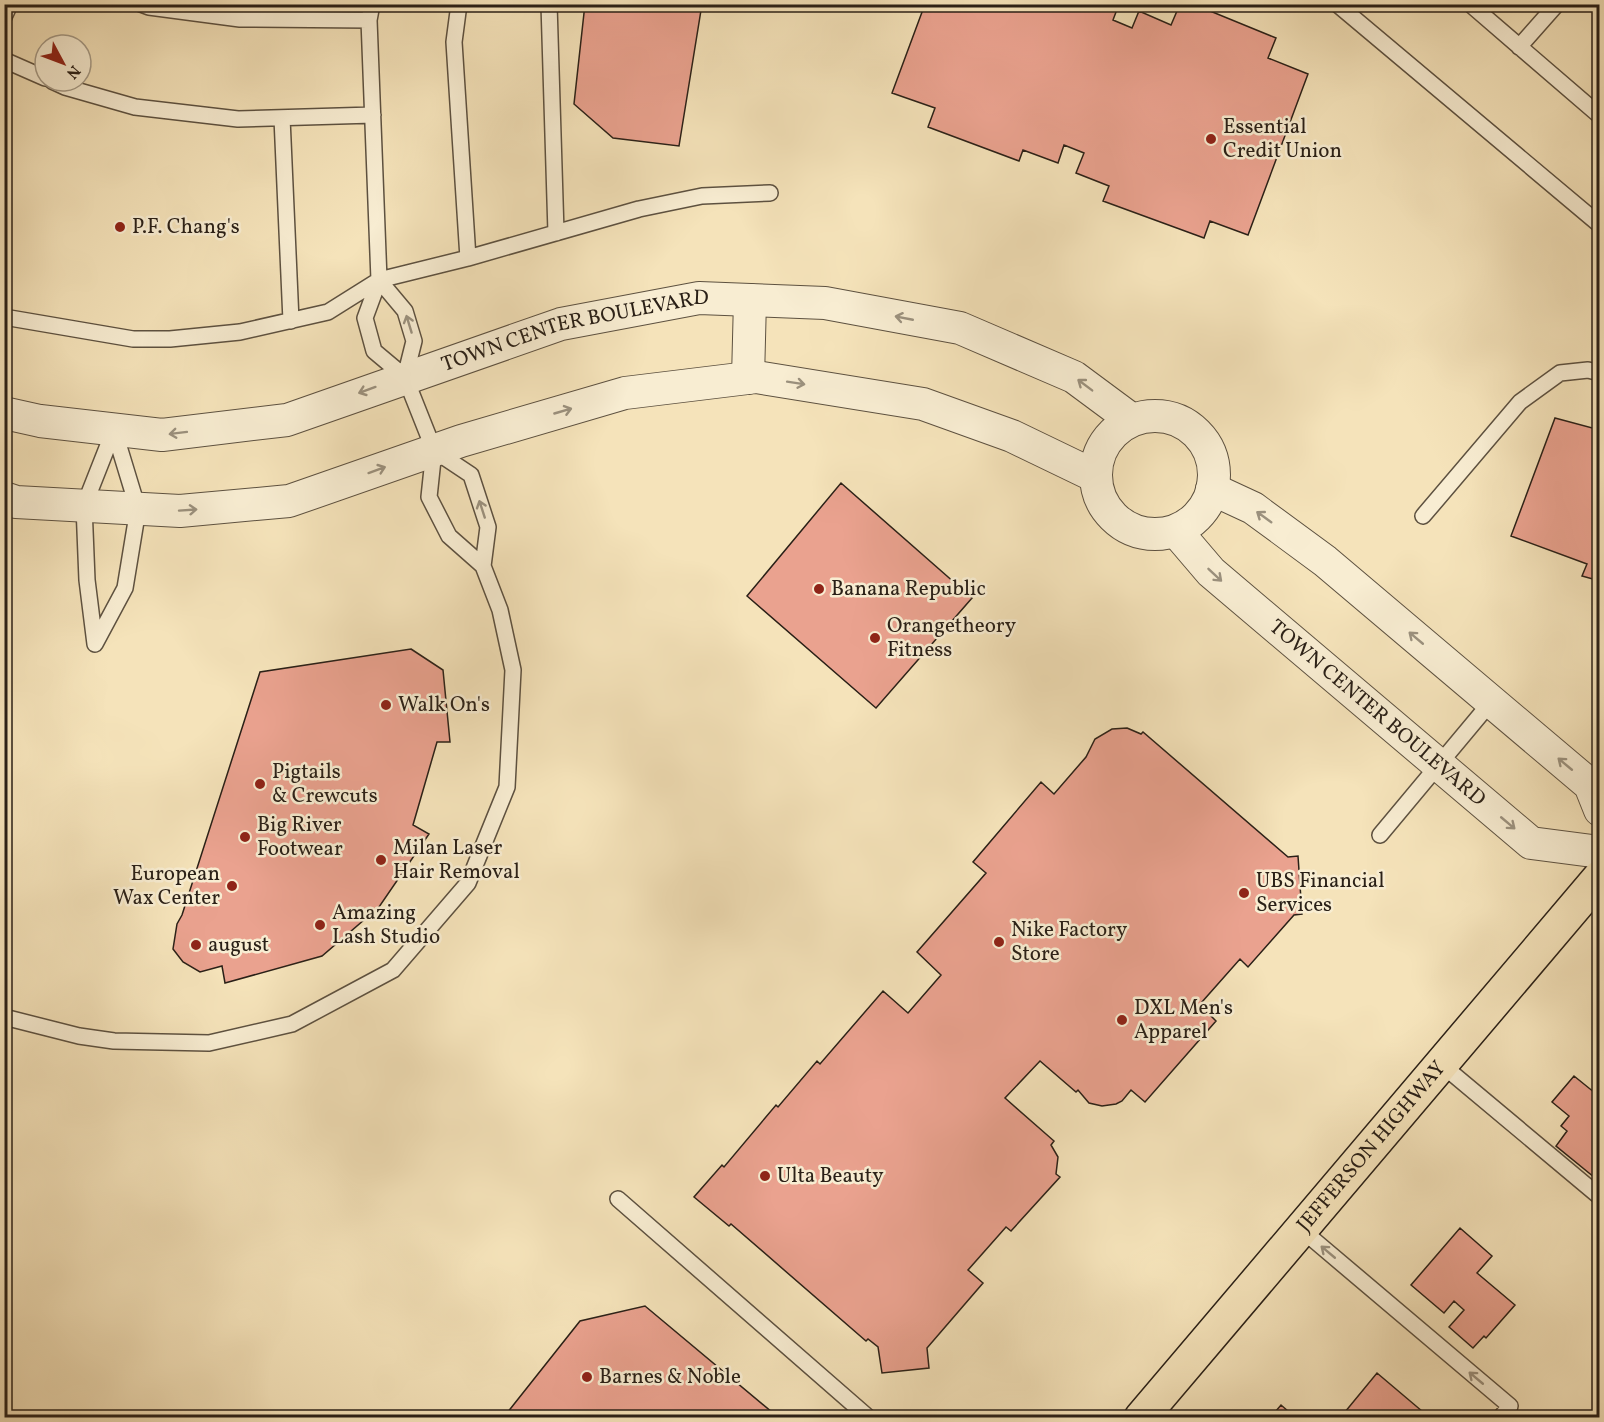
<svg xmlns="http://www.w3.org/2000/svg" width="1604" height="1422" font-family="Vollkorn,serif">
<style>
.building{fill:#eaa28f;stroke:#2a2017;stroke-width:1.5}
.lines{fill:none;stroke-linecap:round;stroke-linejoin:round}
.service-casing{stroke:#5d5140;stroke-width:18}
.minor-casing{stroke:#5d5140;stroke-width:34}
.primary-casing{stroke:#2a2017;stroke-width:36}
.service{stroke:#f8edd2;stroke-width:15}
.minor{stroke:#f8edd2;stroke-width:32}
.primary{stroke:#f5e3ba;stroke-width:33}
.oneway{stroke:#9b917e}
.poi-dot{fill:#8f2418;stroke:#f8edd2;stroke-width:2}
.labels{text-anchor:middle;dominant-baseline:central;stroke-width:5;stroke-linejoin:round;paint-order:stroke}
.poi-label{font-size:21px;fill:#2a2017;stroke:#f8edd2;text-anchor:start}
.street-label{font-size:21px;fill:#2a2017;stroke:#f8edd2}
</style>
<rect width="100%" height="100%" fill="#f5e3ba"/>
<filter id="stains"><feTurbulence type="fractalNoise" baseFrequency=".00333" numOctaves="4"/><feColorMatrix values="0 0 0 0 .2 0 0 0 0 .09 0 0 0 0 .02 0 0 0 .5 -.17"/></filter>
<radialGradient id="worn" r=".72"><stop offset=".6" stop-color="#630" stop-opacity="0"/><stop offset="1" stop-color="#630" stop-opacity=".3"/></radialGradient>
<!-- building -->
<path class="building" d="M585,4h117l-23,142 -66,-8 -39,-34z
M925,4h194l-6,16 19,8 7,-17 32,14 9,-21h13l83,34 -8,20 40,16 -60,161 -38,-14 -6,17 -101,-37 6,-15 -33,-13 8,-20 -20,-8 -6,18 -35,-13 -4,11 -91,-34 7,-19 -43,-15z
M1555,418l45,12v151l-18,-5 5,-12 -76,-28z
M841,483l131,115 -96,110 -129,-112z
M411,649l32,21 7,72h-13l-24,83 16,9 -50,73 -57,49 -97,27 -3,-17 -22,6 -17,-10 -10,-13 4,-25 5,-9 78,-243z
M1127,728l14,6 2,-2 145,125 10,-1 4,58 -8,1 -46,52 -8,-8 -38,43 5,4 -2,4 11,11 -71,81 -14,-12 -9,11 -6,3 -14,2 -13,-3 -11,-13 -2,2 -36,-31 -35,37 49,43 -3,4 7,12 -2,17 4,3 -49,54 -5,-4 -38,43 15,13 -56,65 2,20 -47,5 -4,-26 -10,-8 -2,2 -135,-117 -2,2 -35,-29 28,-32 2,2 52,-62 2,2 39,-46 3,3 63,-73 25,22 33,-38 -24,-23 69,-79 -13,-11 68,-80 13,12 32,-37 9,-18 17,-10z
M1574,1076l26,21v85l-44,-36 11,-15 -6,-5 8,-10 -17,-14z
M1460,1228l32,28 -15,17 38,32 -29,33 -2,-2 -11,12 -24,-21 15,-17 -10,-9 -10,12 -33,-28z
M645,1306l134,112h-276l77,-97z
M1377,1373l52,44v1h-89z
M1281,1405l15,13h-26z"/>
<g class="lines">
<defs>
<path id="service" d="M141,4l8,3 91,12 129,1
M549,4l7,229
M1337,4l263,221
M1470,4l130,112
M4,17l6,-13
M1519,47l38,-43
M4,60l41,18
M52,81l13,6 70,20 103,12 135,-4
M282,118l9,203
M468,258l171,-49 63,-13 68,-3
M379,280l26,31 9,30 -9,36
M4,317l129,22h37l70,-7 88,-20 51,-32 89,-22 -14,-216 5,-38
M114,430l24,79 -13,79 -30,56 -8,-64 -3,-74z
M435,451l36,24 17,52 -5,39
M1423,516l97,-114 40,-29 28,-3 12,3
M1380,835l111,-133
M4,1017l75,19 35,5 95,2 83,-19 101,-54 75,-87 39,-96 6,-117 -13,-60 -17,-44 -34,-30 -20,-39 5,-47 -29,-73 -31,-26 -9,-33 14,-38 -10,-260 3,-16
M1441,1064l159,133
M618,1199l251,219
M1302,1230l208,176 -10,12"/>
<g id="minor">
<path d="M748,378l2,-78"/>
<path id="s1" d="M4,413l36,8 122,14 125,-15 274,-96 138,-26 126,5 135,25 114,49 58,43"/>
<circle cx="1155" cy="475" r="59"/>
<path d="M1212,489l41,19 72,53 265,224 10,25"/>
<path d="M4,498l12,4 164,9 109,-10 172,-60 164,-48 131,-16 167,27 89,32 83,40"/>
<path id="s2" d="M1176,531l35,41 320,271 69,9"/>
</g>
<g id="primary">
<path id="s3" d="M1141,1418l459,-541"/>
</g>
</defs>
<!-- service casing -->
<use href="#service" class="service-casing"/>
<!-- minor casing -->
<use href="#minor" class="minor-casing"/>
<!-- primary casing -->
<use href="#primary" class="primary-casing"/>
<!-- service -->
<use href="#service" class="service"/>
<!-- minor -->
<use href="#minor" class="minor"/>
<!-- primary -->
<use href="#primary" class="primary"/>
</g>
<!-- one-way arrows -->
<defs><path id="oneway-shaft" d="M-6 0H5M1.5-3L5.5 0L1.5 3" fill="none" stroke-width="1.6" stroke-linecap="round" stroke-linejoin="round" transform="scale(1.5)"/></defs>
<g class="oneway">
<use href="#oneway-shaft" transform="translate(904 318) rotate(-169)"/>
<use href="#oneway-shaft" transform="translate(409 324) rotate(-107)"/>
<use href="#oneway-shaft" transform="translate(796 383) rotate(9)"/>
<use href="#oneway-shaft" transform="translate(1085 385) rotate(-143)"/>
<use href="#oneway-shaft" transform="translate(367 390) rotate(160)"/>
<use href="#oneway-shaft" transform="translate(563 411) rotate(-16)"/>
<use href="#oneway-shaft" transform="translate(178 433) rotate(173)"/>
<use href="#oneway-shaft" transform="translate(377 470) rotate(-20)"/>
<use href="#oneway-shaft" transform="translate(482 509) rotate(-108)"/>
<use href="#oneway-shaft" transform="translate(188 510) rotate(-4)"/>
<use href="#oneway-shaft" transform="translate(1264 517) rotate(-144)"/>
<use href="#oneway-shaft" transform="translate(1215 575) rotate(43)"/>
<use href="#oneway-shaft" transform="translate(1416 638) rotate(-140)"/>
<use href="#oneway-shaft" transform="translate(1565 764) rotate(-140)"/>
<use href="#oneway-shaft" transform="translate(1508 823) rotate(40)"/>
<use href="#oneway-shaft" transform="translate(1328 1252) rotate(-140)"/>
<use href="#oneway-shaft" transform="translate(1476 1378) rotate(-140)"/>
</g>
<!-- markers -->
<g class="poi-dot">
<circle cx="1211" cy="139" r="6"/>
<circle cx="120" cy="227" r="6"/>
<circle cx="819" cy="589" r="6"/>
<circle cx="875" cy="638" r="6"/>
<circle cx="386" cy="705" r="6"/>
<circle cx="260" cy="784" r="6"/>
<circle cx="245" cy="837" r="6"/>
<circle cx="381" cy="860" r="6"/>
<circle cx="232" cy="886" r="6"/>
<circle cx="1244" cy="893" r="6"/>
<circle cx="320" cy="925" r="6"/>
<circle cx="999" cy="942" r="6"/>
<circle cx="196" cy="945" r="6"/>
<circle cx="1122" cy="1020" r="6"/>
<circle cx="765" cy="1176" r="6"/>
<circle cx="587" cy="1377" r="6"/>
</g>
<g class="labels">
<!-- poi labels -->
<g class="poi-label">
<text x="1223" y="127">Essential<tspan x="1223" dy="24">Credit Union</tspan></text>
<text x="132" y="227">P.F. Chang's</text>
<text x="831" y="589">Banana Republic</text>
<text x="887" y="626">Orangetheory<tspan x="887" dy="24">Fitness</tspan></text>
<text x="398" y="705">Walk On's</text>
<text x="272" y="772">Pigtails<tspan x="272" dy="24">&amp; Crewcuts</tspan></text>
<text x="257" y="825">Big River<tspan x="257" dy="24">Footwear</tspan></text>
<text x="393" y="848">Milan Laser<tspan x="393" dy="24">Hair Removal</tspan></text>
<text x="220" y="874" text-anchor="end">European<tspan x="220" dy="24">Wax Center</tspan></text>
<text x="1256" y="881">UBS Financial<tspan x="1256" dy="24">Services</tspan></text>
<text x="332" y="913">Amazing<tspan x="332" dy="24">Lash Studio</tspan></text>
<text x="1011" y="930">Nike Factory<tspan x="1011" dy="24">Store</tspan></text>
<text x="208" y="945">august</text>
<text x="1134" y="1008">DXL Men's<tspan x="1134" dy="24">Apparel</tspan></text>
<text x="777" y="1176">Ulta Beauty</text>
<text x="599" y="1377">Barnes &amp; Noble</text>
</g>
<!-- street labels -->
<g class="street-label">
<text stroke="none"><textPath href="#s1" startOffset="588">TOWN CENTER BOULEVARD</textPath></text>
<text stroke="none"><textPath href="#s2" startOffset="272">TOWN CENTER BOULEVARD</textPath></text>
<text stroke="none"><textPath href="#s3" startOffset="356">JEFFERSON HIGHWAY</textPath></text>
</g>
</g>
<!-- margin -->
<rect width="1604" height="1422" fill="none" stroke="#f5e3ba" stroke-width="24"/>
<rect x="6" y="6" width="1592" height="1410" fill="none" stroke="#2a2017" stroke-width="3"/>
<rect x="12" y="12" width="1580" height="1398" fill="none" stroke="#2a2017" stroke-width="1.5"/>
<!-- north arrow -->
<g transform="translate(63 63) rotate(131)"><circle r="28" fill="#f8edd2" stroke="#a69b87" stroke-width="1.5"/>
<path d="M0-4.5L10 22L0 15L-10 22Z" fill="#8f2418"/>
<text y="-9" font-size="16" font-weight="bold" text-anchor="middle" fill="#2a2017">N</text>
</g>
<rect width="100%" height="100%" filter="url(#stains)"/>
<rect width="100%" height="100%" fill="url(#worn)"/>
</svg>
